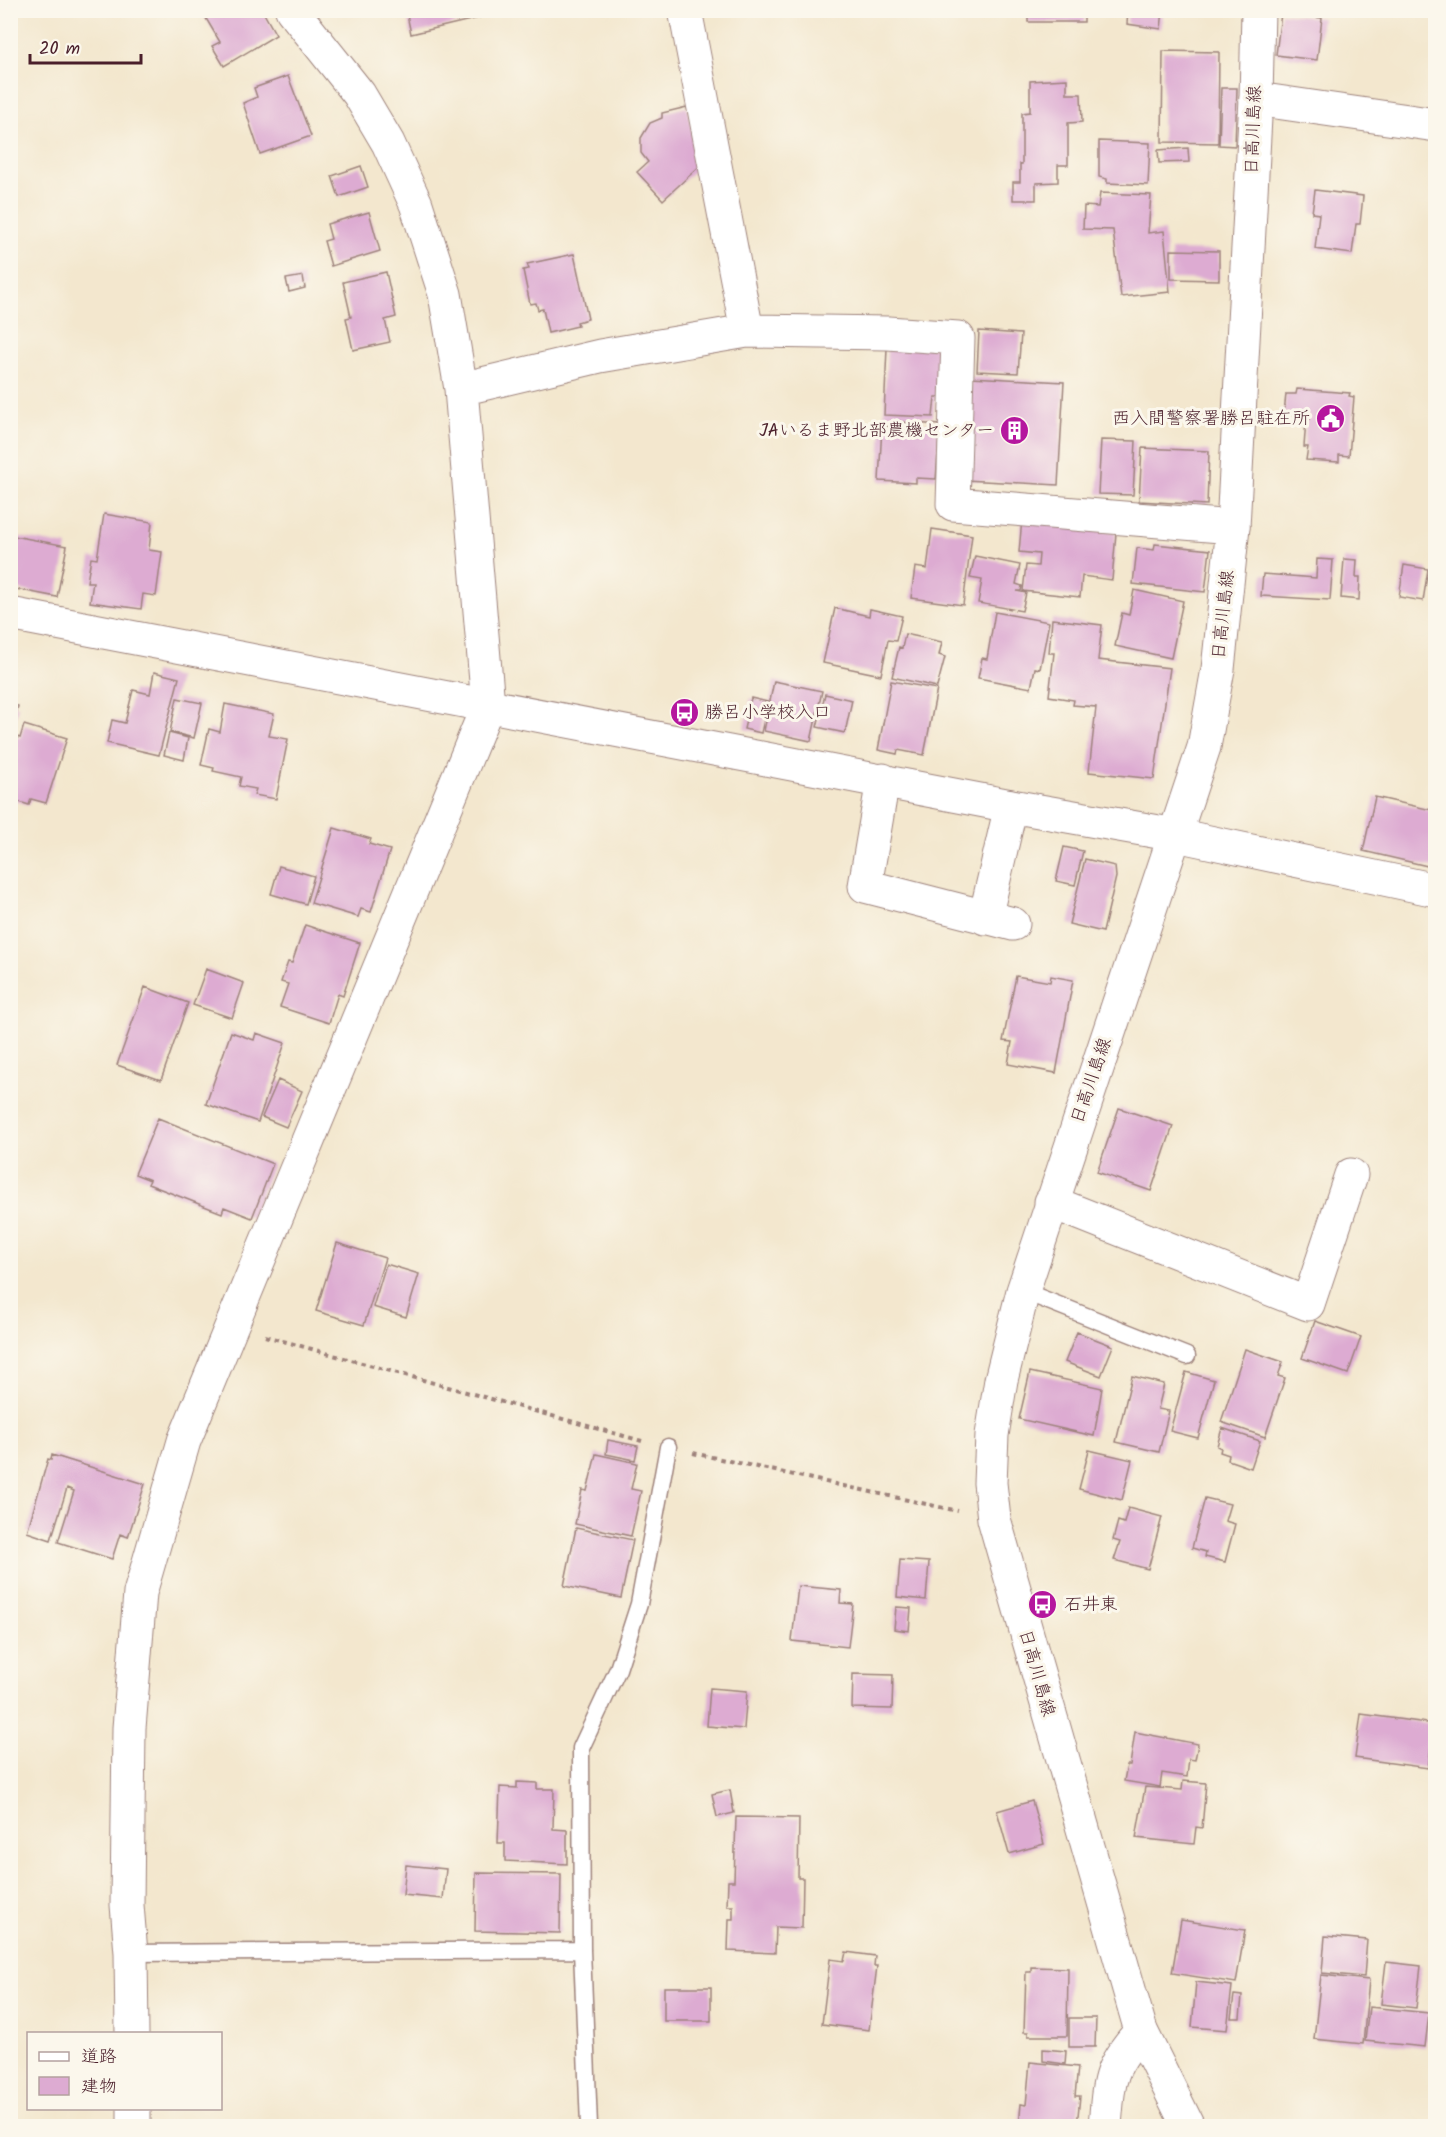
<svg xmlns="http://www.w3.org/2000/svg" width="1446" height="2137" font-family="Kalam,'Klee One',sans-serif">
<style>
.building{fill:#ddabd2}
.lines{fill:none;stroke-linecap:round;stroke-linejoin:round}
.lane-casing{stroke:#9e837c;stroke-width:19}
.street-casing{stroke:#9e837c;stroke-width:35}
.secondary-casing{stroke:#9e837c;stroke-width:35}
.primary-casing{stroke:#9e837c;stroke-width:35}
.path{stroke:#9e837c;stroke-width:4;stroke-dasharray:4.5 4.5;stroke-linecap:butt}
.lane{stroke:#fff;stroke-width:16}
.street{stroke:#fff;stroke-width:33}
.secondary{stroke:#fff;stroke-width:33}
.primary{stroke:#fff;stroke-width:33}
.labels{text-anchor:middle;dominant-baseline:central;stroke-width:6;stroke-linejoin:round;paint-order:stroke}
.street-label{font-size:18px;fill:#4a1f2b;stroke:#fbf7ec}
.poi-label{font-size:18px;fill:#4a1f2b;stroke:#fbf7ec;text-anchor:end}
</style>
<rect width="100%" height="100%" fill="#fbf7ec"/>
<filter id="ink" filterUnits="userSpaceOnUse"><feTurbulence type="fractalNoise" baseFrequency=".0167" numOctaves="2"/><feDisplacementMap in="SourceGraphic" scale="12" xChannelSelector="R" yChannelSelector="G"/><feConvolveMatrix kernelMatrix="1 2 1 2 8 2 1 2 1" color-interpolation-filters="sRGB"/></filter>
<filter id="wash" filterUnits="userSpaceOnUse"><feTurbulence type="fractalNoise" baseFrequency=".008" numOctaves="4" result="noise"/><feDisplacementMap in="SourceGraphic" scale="24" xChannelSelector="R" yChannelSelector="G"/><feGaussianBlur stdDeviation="1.35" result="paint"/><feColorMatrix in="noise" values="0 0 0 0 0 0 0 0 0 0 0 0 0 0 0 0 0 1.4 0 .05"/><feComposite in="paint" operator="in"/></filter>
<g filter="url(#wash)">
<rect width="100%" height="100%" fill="#f3e7ce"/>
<g id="blocks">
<!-- building -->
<path class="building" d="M201,10h61l14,25 -52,31 -12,-20 8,-4z
M406,10h71l2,8 -68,16z
M1028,10h56v12h-56z
M1101,10h25l-1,6z
M1128,10h35l-2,19 -34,-5z
M1281,13l41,5 -5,42 -41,-5z
M1163,51l56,1 -1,91 -56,-1z
M288,76l23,60 -51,18 -17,-51 14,-6 -3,-9z
M1067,79v15h14l1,28 -14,1v42h-10v17l-22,1v17h-23v-18h7v-18h2v-51l8,-1v-31z
M1221,88h16l-2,58 -16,-1z
M687,107l10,47 7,8 -41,38 -26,-28 11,-10 -7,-9v-15l9,-15 12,-5v-5z
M1099,141l51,2 -2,42 -41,-2v-4l-8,-2z
M1188,148l1,14 -30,1 -1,-13z
M361,166l7,21 -29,10 -7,-21z
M1315,190l48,6 -3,28h-4l-4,30 -37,-5 4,-35 -7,-1z
M1100,193l51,2 -3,38 16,-2 6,61 -49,5 -8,-67 -30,-1 1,-23 14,1z
M369,212l11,39 -49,15 -7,-25 7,-2 -4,-15z
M1171,250l48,1v29l-48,-1z
M574,254l14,65 -11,3 1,4 -30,7 -5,-24 -5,1 -2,-7 -6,1 -7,-34 6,-1 -2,-5z
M386,272l10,45 -11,3 5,22 -37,8 -7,-32 5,-1 -8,-35z
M303,276l2,12 -16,4 -3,-13z
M979,331l42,3 -3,39 -41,-2z
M942,347v50h-7l-2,20 -49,-2 3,-67z
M971,377l93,5 -6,103 -93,-5z
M1297,389l53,4 -1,3 5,1 -5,59 -10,-1v7l-33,-2 2,-13h-4l2,-28h4l-1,-4 -25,-2 2,-19h10z
M901,422l39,3 -4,54 -20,-1v5l-37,-2 3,-55 19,1z
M1101,440l35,1 -3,54 -35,-1z
M1142,448l67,3 -2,54 -68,-4z
M104,514l48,8 -3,28 13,2 -6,44 -13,-2 -2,15 -51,-7 3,-20h-6l4,-24 6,1z
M1022,519l94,14 -4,47 -30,-4 -2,21 -57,-6 3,-26 12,1 1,-12 -20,-2z
M932,529l40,6 -9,70 -52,-7 4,-31 12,2z
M14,536l53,10 -10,51 -47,-9v-35z
M1155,544l55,6 -5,42 -72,-8 4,-36 17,2z
M975,556l45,9 -4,19 6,2 -1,5h-4l9,2 -4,18 -44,-8 4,-23 -12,-2z
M1317,559l16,1 -3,40 -69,-4 2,-22 53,4z
M1344,559l13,1 -1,17h4l-1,23 -18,-2z
M1404,565l24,4 -5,32 -24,-4z
M1134,590l49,11 -12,57 -56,-12 7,-33 7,2z
M835,608l34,8 1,-7 32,7 -6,25 -8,-1 -7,35 -58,-12z
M995,612l54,10 -9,47 -5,-1 -4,20 -53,-10 4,-20 5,1z
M1052,619l50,6 -4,35 72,8 -16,111 -65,-7 7,-65 -23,-2 1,-5 -25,-4 5,-43h-5z
M905,634l37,8 -3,13 6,2 -8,30 -45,-10 7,-30 3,1z
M154,672l25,6 -20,77 -52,-12 5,-23 13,3 8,-33 17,4z
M774,681l48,10 -11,50 -47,-10z
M891,681l46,8 -13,66 -26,-5 -1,4 -19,-4z
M825,694l27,6 -7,33 -28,-6z
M177,698l25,5 -8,35 -24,-6z
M751,698l17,4 -7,31 -17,-4z
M10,704l8,2 -7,28h-1z
M225,704l49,10 -5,22 19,3 -12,60 -22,-4 2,-6 -17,-3 2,-9 -28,-6 1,-3 -13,-3 8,-36 11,3z
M24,725l43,13 -21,65 -15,-4 -2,6 -19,-6v-51l4,-12 6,2z
M169,733l19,5 -4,22 -20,-5z
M1375,797l61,14v57l-73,-17z
M334,828l37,11 -2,5 21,6 -19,62 -10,-3 -3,8 -47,-14z
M1064,847l19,4 -8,34 -19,-4z
M1085,859l30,7 1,11 -13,55 -34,-8z
M279,866l35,10 -8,28 -35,-10z
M305,925l55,18 -17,53 -5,-2 -9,29 -49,-16 8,-23 -7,-2 7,-20 4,1z
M206,969l38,14 -12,35 -39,-13z
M1016,976l34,6 1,-6 22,4 -17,93 -48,-9 4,-22 -9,-1z
M145,987l43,16 -27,77 -44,-15z
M231,1032l23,8 2,-7 29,10 -27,79 -52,-18z
M278,1080l24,11 -16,36 -24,-10z
M1119,1108l54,18 -22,65 -54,-19z
M158,1118l115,46 -21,54 -28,-11 -2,6 -74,-29 2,-4 -15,-6z
M337,1243l48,15 -21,67 -48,-14z
M386,1264l33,10 -13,43 -33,-10z
M1315,1321l46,16 -13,37 -46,-16z
M1077,1332l36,14 -12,30 -36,-14z
M1245,1349l38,13 -5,14 7,2 -20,59 -44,-15z
M1030,1372l72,16 -8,48 -75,-17z
M1186,1372l28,8 -16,58 -28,-7z
M1132,1376l32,8 -6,25 11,2 -10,41 -43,-10z
M1222,1428l38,13 -9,27 -23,-8 1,-5 -9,-3 1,-4 -4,-2z
M608,1440l30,6 -3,14 -29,-6z
M1089,1450l43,10 -10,40 -43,-11z
M596,1454l41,9 -6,26 10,2 -10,45 -56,-12 7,-34 5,1z
M52,1455l93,29 -17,53 -8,-3 -8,25 -54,-17 16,-51 -7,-3 -16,52 -24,-8 21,-73 3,1z
M1205,1498l25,6 -5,17 10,3 -10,38 -20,-5 1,-5 -14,-4z
M1128,1508l34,9 -14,52 -34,-9 6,-18 -7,-2 5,-19 6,2z
M576,1528l57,12 -12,58 -57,-12z
M900,1560l29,2 -3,38 -29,-3z
M798,1586l43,4 -1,13 13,1 -5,43 -56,-6z
M896,1607l15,1 -2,23 -15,-2z
M853,1674l40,1 -1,34 -40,-1z
M710,1688l37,3 -3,38 -37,-3z
M1361,1714l73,10 -6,44 -73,-10z
M1135,1732l63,12 -3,16 -6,-1 -2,18 -25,-4 -2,14 -36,-6 3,-16h3z
M1183,1781l23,2 -4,45 -6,-1 -2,17 -58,-6 9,-51 37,3z
M517,1782l20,1v6h17l-1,40 14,1v34l-62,-3v-18h-7l2,-56 17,1z
M730,1790l4,23 -17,4 -5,-23z
M1032,1801l12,43 -35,10 -12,-43z
M736,1817l63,1 -1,60h5l-1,50 -26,-1 -1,26 -47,-2 1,-32h4v-13h-6l1,-25h6z
M406,1865l40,4 -3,30 -40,-4z
M476,1873l85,1 -1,59 -85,-2z
M1181,1920l64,10 -9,53 -64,-10z
M1325,1936l42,4 -3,37 -42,-4z
M846,1952l29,4 -1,10h3l-8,64 -47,-6 8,-65 14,2z
M1386,1962l35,4 -5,42 -35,-4z
M1031,1967l37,1 -1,68h-39v-4h-4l2,-60h5z
M1321,1975l48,5 -6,64 -49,-5z
M1196,1982l36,4 -5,44 -35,-3z
M664,1987h47v34h-47z
M1234,1995l8,1 -2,22h-9z
M1369,2007l60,6 -4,34 -60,-6z
M1069,2018h27l-1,29h-26z
M1043,2049l23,2 -1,13 -22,-3z
M1030,2062l48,5 -3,29h5l-3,30h-58l2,-22 5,1z"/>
</g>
</g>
<g filter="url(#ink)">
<use href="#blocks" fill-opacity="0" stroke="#9e837c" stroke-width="1.5"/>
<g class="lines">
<defs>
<path id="lane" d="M1023,1291l164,65
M131,1953l451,-3
M589,2126l-7,-176 -1,-202 37,-79 21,-65 29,-157"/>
<path id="street" d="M1256,99l180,26
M747,331l141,2 70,5 -5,166 280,23
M461,389l139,-33 147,-25 -62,-321
M883,780l-18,106 148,38
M985,918l26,-112
M1051,1202l257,102 43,-129
M132,2034l-1,-81 -4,-48 2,-177 11,-135 44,-152 304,-736 -27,-316 -16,-95 -29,-90 -28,-61 -29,-49 -67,-84
M134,2108v18
M1105,2126c4,-47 3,-58 36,-95"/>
<path id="secondary" d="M10,614l1001,192 165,29 260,55"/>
<path id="primary" d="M1188,2126l-47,-95 -147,-512 -4,-36 2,-48 9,-55 22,-89 181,-544 14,-78 15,-142 23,-428 2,-89"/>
</defs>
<!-- lane casing -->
<use href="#lane" class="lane-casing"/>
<!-- street casing -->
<use href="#street" class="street-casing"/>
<!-- secondary casing -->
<use href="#secondary" class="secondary-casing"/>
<!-- primary casing -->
<use href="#primary" class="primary-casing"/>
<!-- path -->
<path class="path" d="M265,1336l377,105
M693,1453l265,58"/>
<!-- lane -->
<use href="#lane" class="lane"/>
<!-- street -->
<use href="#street" class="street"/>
<!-- secondary -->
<use href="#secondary" class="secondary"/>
<!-- primary -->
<use href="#primary" class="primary"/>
</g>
</g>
<!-- icons -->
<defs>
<symbol id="civic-disc" viewBox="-11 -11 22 22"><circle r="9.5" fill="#b5179e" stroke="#fbf7ec"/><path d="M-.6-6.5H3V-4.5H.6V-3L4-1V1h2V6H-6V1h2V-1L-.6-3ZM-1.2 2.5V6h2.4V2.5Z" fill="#fff"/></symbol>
<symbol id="building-disc" viewBox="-11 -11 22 22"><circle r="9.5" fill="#b5179e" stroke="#fbf7ec"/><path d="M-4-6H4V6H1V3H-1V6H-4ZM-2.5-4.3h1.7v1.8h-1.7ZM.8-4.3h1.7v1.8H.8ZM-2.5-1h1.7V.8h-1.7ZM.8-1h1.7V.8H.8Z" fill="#fff"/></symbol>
<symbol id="bus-disc" viewBox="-11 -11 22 22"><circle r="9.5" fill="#b5179e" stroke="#fbf7ec"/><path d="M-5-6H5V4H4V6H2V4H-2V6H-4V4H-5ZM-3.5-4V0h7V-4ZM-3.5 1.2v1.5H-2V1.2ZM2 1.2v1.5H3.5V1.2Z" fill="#fff"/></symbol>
</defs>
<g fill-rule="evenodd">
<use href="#civic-disc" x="1314" y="402" width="33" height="33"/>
<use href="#building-disc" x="998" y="414" width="33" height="33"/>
<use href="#bus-disc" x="668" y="696" width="33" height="33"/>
<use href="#bus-disc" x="1026" y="1588" width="33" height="33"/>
</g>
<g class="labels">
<!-- street labels -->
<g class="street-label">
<text transform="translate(1254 130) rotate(-88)">日高川島線</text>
<text transform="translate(1224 615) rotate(-84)">日高川島線</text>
<text transform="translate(1092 1081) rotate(-71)">日高川島線</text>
<text transform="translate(1036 1673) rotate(74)">日高川島線</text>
</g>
<!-- poi labels -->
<g class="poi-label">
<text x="1310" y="419">西入間警察署勝呂駐在所</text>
<text x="994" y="431">JAいるま野北部農機センター</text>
<text x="705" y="713" text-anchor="start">勝呂小学校入口</text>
<text x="1064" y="1605" text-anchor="start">石井東</text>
</g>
</g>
<!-- margin -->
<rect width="1446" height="2137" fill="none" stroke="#fbf7ec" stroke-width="36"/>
<!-- legend -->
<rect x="27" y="2032" width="195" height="78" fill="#fbf7ec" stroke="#b4a19f" stroke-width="1.5"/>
<rect x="39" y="2052" width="30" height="9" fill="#ffffff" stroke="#b4a19f" stroke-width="1.5"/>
<text x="81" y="2062" font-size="18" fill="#4a1f2b">道路</text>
<rect x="39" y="2077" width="30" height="18" fill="#ddabd2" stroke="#b4a19f" stroke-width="1.5"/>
<text x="81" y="2092" font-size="18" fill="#4a1f2b">建物</text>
<!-- scale -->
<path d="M30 54v9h111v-9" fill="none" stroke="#4a1f2b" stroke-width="3"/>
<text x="39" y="54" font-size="18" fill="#4a1f2b" stroke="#fbf7ec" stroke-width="4.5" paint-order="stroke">20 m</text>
</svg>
